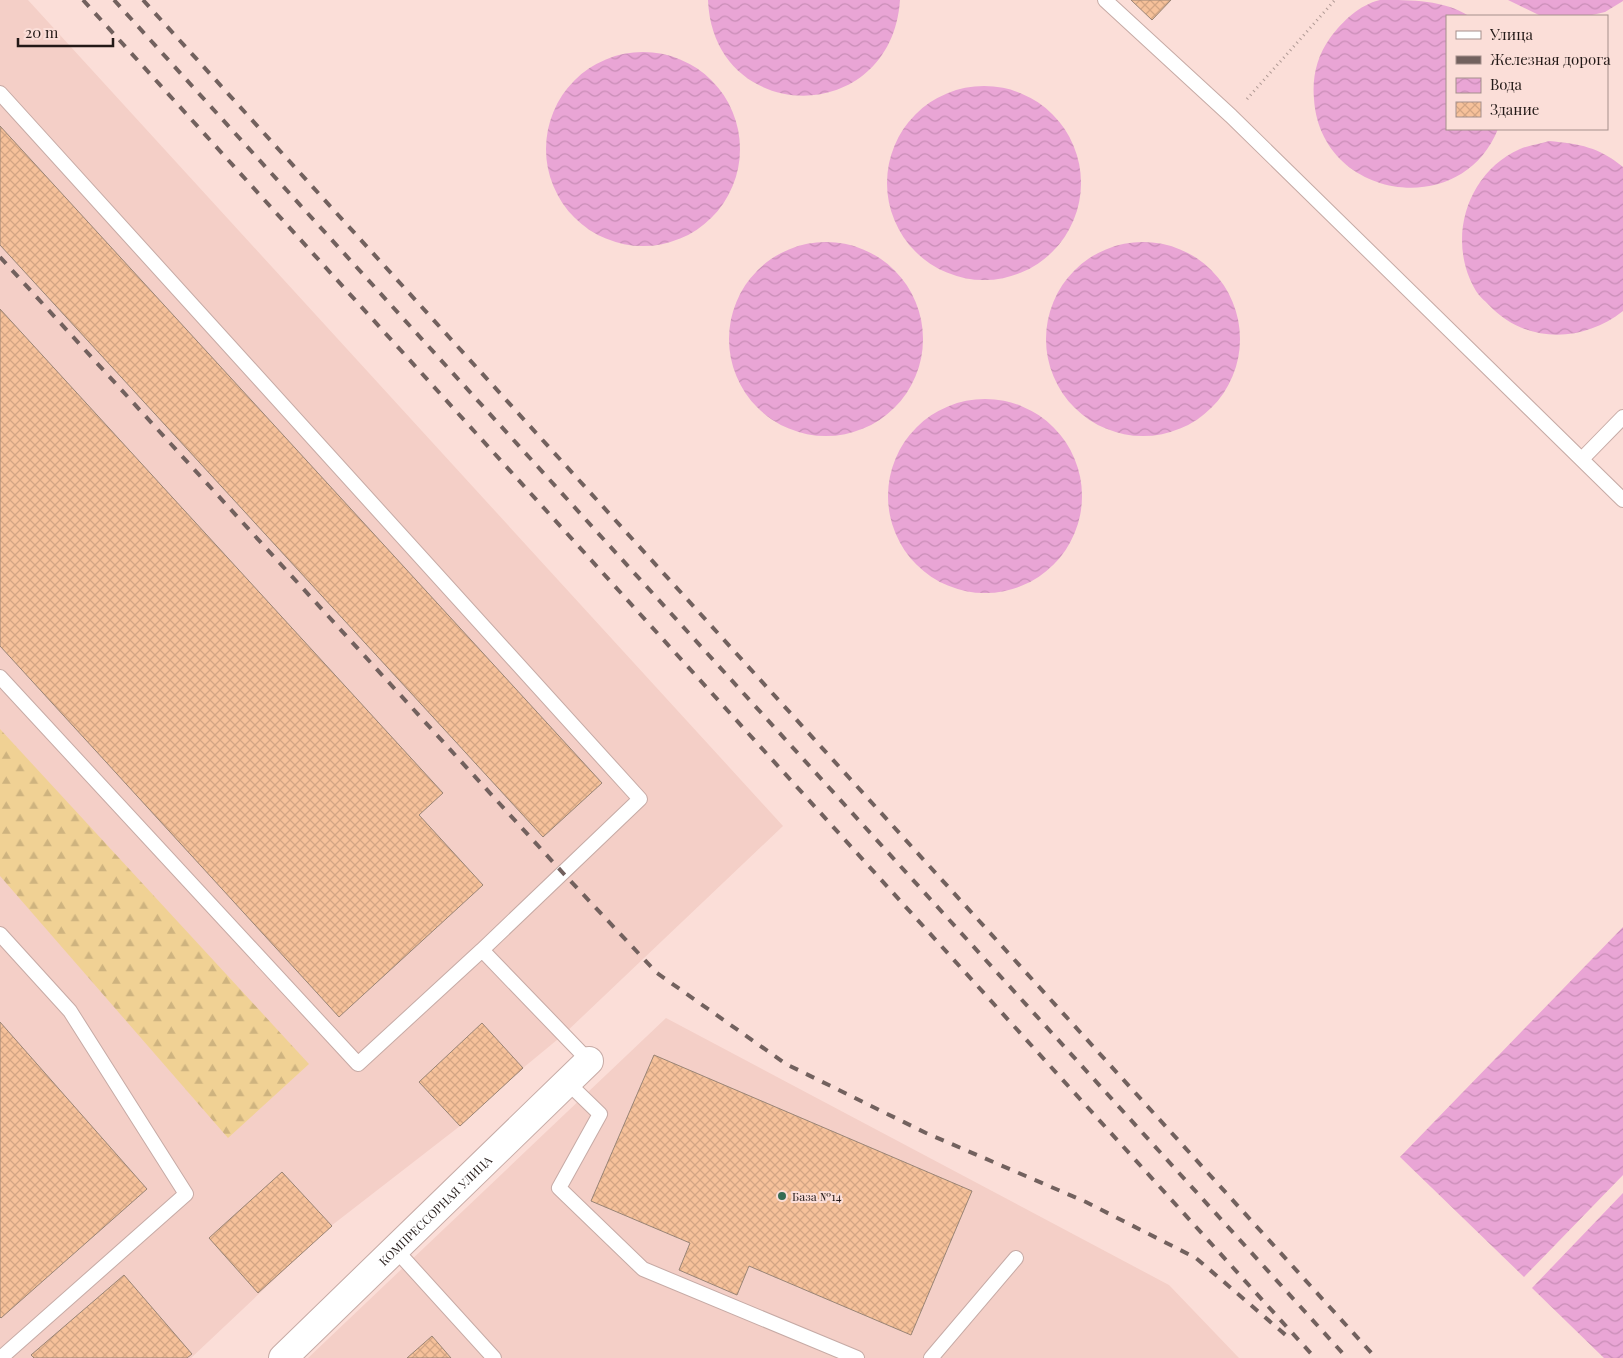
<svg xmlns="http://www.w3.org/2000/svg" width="1623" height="1358" font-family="'Playfair Display',serif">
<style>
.built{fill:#f4cfc7}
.forest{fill:url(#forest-firs)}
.water{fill:url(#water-waves)}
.building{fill:url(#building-cross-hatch);stroke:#998475}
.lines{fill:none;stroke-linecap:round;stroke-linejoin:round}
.service-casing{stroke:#c6aaa5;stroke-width:16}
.minor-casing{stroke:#c6aaa5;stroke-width:30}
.path{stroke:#af9994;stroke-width:3;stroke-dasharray:1 4;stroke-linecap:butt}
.service{stroke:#fff;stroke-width:14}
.minor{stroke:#fff;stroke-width:28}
.rail{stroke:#72615e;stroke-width:4;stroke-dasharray:9 9;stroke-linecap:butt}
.poi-dot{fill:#346c54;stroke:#fbded8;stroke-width:2}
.labels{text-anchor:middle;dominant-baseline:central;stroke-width:4;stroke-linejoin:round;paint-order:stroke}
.poi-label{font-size:12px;fill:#231917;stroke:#fbded8;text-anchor:start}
.street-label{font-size:12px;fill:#231917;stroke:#fbded8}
</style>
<defs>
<pattern id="forest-firs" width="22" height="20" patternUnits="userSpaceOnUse" patternTransform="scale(1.25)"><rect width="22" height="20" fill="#f0d194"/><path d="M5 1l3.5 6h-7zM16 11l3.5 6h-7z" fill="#ceb37f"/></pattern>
<pattern id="water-waves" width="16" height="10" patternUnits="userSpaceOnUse" patternTransform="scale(1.25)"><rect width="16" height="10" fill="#e9a5d5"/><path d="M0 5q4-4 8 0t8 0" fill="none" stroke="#c88db6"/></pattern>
<pattern id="building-cross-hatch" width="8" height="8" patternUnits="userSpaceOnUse" patternTransform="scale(1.25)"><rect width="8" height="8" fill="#f6c19a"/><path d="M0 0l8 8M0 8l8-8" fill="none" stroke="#d3a584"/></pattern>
</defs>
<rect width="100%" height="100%" fill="#fbded8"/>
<!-- built -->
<path class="built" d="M0,0h28l755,826 -220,209 -40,33 -63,58 -129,100 -140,132h-191z
M666,1018l503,267 70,73h-931z"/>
<!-- forest -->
<path class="forest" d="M0,729l309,335 -81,74 -228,-262z"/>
<!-- water -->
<path class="water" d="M708,0h192c-9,129 -187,126 -192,0z
M1380,0c32,0 64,0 89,16h-22v113h51c-37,93 -178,70 -184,-30 -2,-22 3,-43 16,-61 13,-17 29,-33 50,-38z
M1508,0h115v1l-18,11 -17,4h-47z
M546 149a97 97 0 1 1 194 0a97 97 0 1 1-194 0Z
M887 183a97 97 0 1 1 194 0a97 97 0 1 1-194 0Z
M1549,141c31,3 50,6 74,26v144c-40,32 -98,33 -134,-6 -4,-4 -10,-9 -13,-14 -30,-50 -10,-118 44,-142 9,-4 20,-5 29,-8z
M1046 339a97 97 0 1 1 194 0a97 97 0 1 1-194 0Z
M729 339a97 97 0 1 1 194 0a97 97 0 1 1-194 0Z
M888 496a97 97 0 1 1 194 0a97 97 0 1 1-194 0Z
M1623,927v248l-99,102 -124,-120z
M1623,1193v165h-19l-72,-70z"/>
<!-- building -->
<path class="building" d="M1131,0h40l-19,20z
M0,126l602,657 -59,54 -543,-592z
M0,309l443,484 -24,22 64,70 -144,132 -339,-371z
M0,1022l147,167 -146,129 -1,-1z
M482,1023l41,45 -63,58 -41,-44z
M654,1055l318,136 -61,144 -162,-69 -12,29 -58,-25 11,-27 -99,-42z
M282,1172l50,54 -74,67 -49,-55z
M124,1275l68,79 -5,4h-153l-3,-3z
M432,1336l19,22h-44z"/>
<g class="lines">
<defs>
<path id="service" d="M1105,0l126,116 392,384
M0,93l640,706 -158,151
M1582,459l41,-42
M0,677l358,387 124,-114 107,111
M0,934l70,77 116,183 -183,162
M567,1082l33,32 -41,74 84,81 214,89
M395,1249l99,109
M931,1358l85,-100"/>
<g id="minor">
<path id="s1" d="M283,1358l306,-297"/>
</g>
</defs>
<!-- service casing -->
<use href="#service" class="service-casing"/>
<!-- minor casing -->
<use href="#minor" class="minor-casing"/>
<!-- path -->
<path class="path" d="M1247,99l88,-99"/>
<!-- service -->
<use href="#service" class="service"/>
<!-- minor -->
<use href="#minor" class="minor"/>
<!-- rail -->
<path class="rail" d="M83,0l1232,1358
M114,0l1233,1358
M143,0l1233,1358
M0,257l563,616 94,100 129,91 140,69 160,69 110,56 92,79"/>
</g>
<!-- markers -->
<circle class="poi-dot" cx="782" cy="1196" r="5"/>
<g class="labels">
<!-- poi labels -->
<g class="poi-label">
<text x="792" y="1196">База №14</text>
</g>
<!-- street labels -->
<g class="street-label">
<text stroke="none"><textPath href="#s1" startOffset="212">КОМПРЕССОРНАЯ УЛИЦА</textPath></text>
</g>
</g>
<!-- legend -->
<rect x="1446" y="15" width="162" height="115" fill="#fbded8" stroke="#a58f8b"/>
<rect x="1456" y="31" width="25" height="8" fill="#ffffff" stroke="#a58f8b"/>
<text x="1490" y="40" font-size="15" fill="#231917">Улица</text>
<rect x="1456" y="56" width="25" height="8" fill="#72615e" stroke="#a58f8b"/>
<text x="1490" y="65" font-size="15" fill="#231917">Железная дорога</text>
<rect x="1456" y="78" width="25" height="15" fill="url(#water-waves)" stroke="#a58f8b"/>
<text x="1490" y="90" font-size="15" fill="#231917">Вода</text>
<rect x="1456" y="102" width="25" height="15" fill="url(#building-cross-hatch)" stroke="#a58f8b"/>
<text x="1490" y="115" font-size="15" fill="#231917">Здание</text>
<!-- scale -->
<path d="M18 38v8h95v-8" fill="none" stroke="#231917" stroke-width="2.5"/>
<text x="25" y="38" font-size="15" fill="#231917" stroke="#fbded8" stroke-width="4" paint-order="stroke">20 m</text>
</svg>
